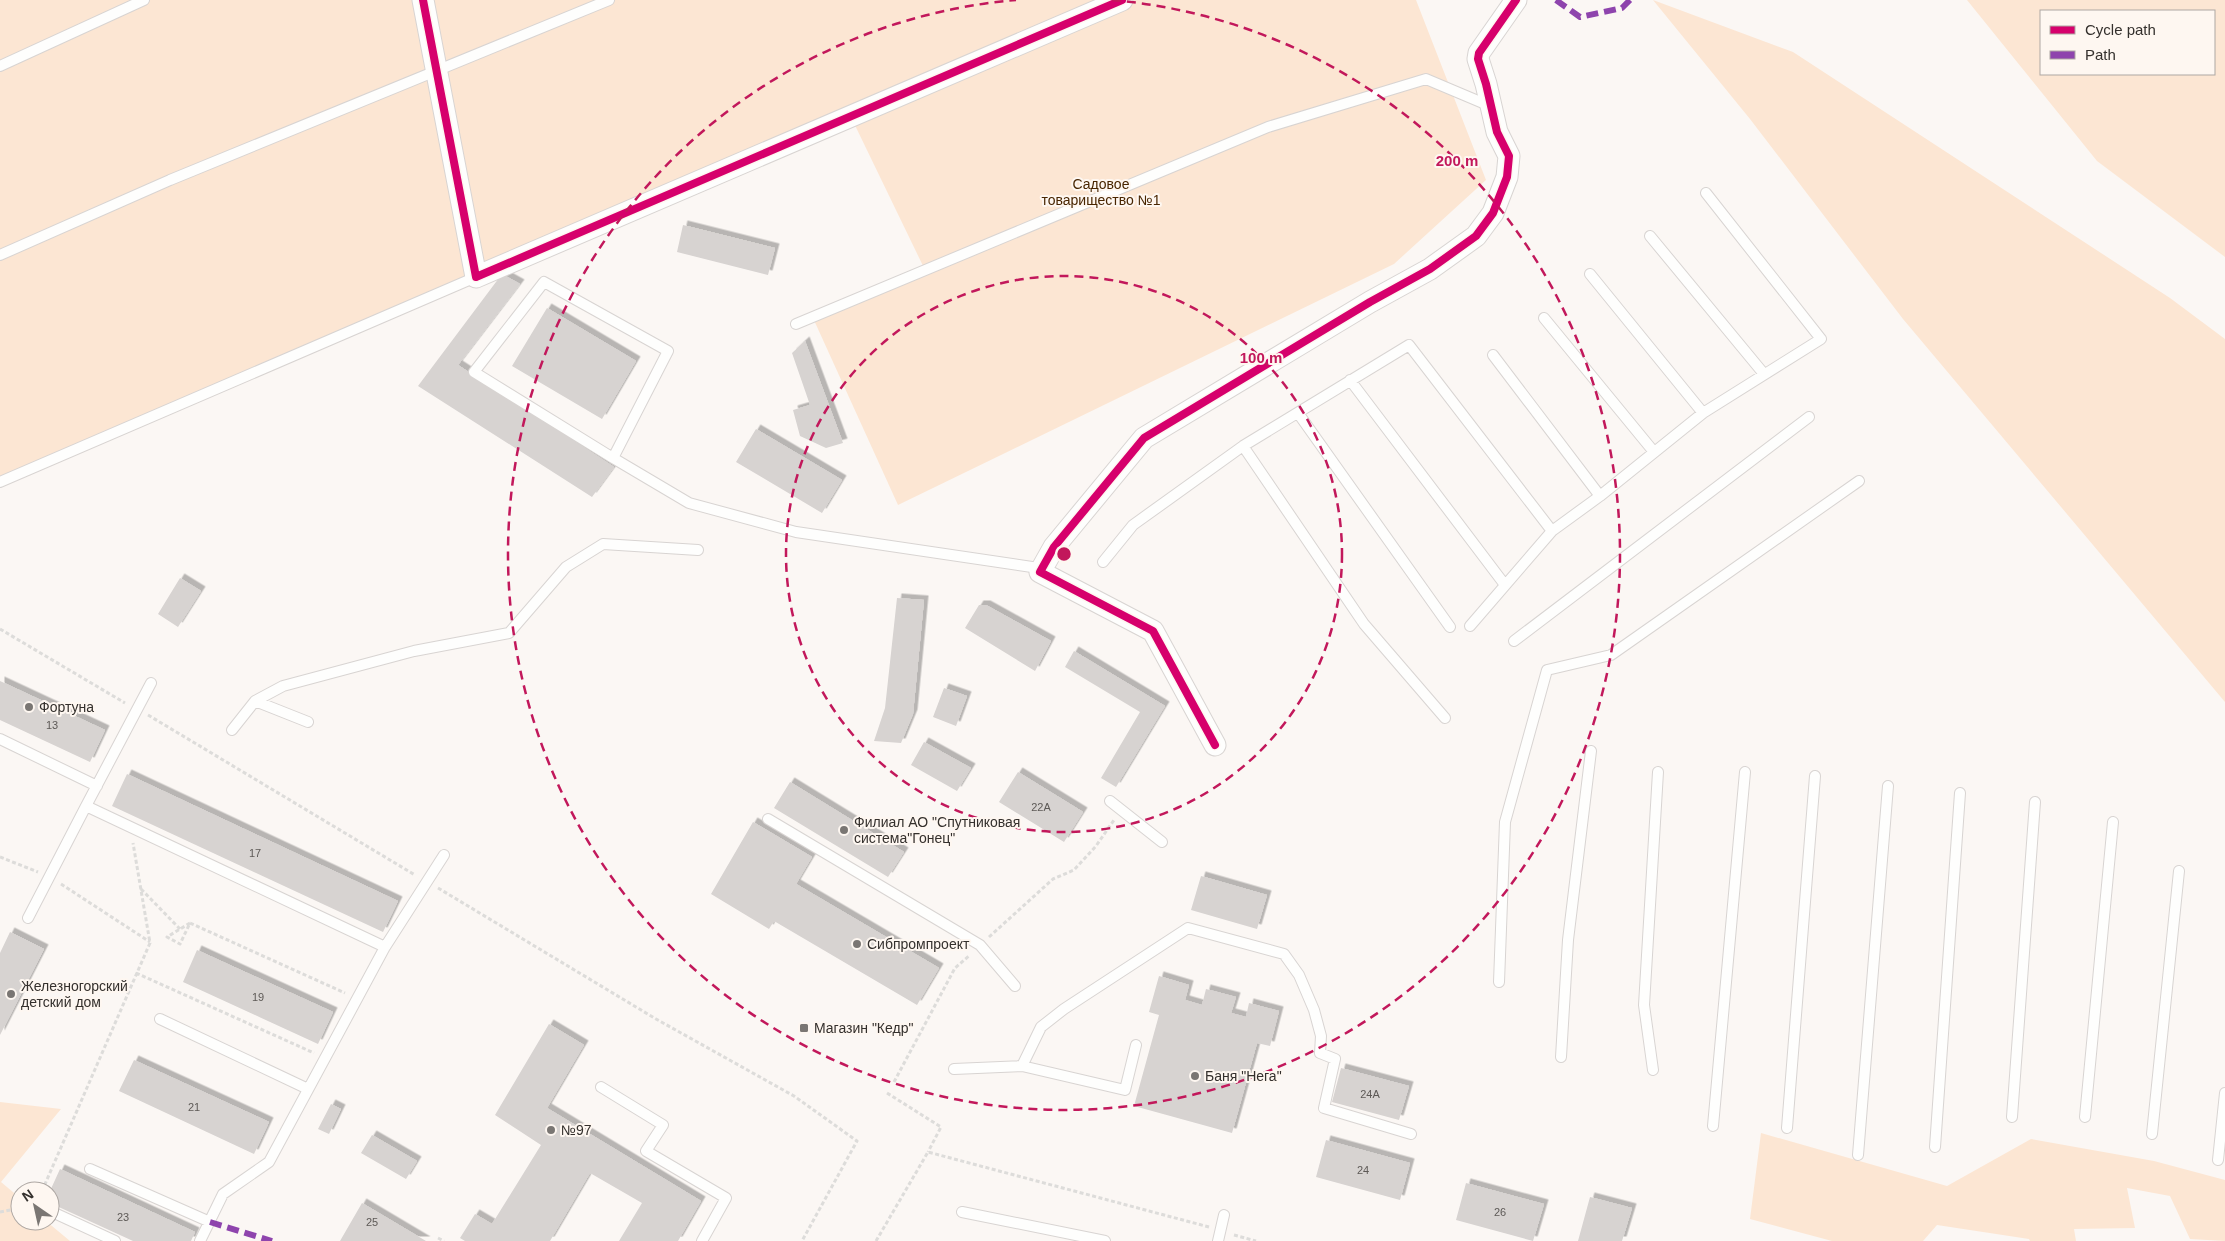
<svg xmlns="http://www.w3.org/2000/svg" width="2225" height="1241" font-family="Helvetica,sans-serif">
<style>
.green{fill:#fce6d3;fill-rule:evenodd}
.building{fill:#d7d3d1;filter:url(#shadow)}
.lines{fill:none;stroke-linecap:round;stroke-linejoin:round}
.service-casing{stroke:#d8d4d2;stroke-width:12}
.minor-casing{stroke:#d8d4d2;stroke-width:23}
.path{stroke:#dddcda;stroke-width:3;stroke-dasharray:4 2.5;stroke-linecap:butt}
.service{stroke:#fefefd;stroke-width:10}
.minor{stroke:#fefefd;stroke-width:21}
.quiet{stroke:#8e44ad;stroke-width:6;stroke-dasharray:12 6;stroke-linecap:butt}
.cycleway-casing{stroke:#fef7f1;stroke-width:11}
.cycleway{stroke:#d6006c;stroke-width:8}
.ring{fill:none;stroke:#c2185b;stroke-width:2.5;stroke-dasharray:9 6}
.poi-dot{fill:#7a7673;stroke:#fef7f1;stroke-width:2}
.labels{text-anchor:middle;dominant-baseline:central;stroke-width:4;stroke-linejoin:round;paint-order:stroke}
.number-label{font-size:11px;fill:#5d5956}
.park-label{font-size:14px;fill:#482500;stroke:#fef7f1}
.poi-label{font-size:14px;fill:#34302d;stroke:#fef7f1;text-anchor:start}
.centre{fill:#c2185b;stroke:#fef7f1;stroke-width:2.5}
.ring-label{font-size:15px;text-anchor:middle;font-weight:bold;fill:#c2185b;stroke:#fef7f1;stroke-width:4;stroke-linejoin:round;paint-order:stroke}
</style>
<defs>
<filter id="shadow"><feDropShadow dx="4.5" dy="-4.5" stdDeviation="0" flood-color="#0004"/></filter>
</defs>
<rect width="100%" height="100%" fill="#fbf7f4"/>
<!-- green -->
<path class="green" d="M0,0h1416l70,180 -92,84 -496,241 -85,-187 112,-48 -75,-155 -850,367z
M1653,0l140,52 377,246 55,41v363l-322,-383 -153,-200z
M1967,0h258v257l-128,-96zM2214,11v63h-173v-63z
M0,1102l61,7 -60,73 19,16v23h26l24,20h-70z
M1761,1133l186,53 84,-47 123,22 71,19v61l-35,-2 -20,-43 -43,-8 8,40 -61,1 2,12h-46l-1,-2 -92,-14 -14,16h-91l-82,-22z"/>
<!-- building -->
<path class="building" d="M683,225l92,23 -7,27 -91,-23z
M502,274l18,10 -62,81 156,102 -22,30 -174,-111z
M547,308l89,53 -34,58 -90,-53z
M805,341l38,102 -17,5 -26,-12 -7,-26 17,-5 -18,-52z
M756,429l86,51 -20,33 -86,-51z
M180,578l21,13 -23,36 -20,-13z
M897,598l27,2 -11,114 -12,29 -27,-2 11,-33z
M979,605h7l65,36 -16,30 -70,-43z
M1074,651l91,55 -49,81 -15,-9 39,-66 -75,-45z
M0,681l105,49 -15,32 -90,-42z
M944,688l23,8 -11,30 -23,-9z
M924,742l47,26 -14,23 -46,-26z
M1018,772l65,40 -19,30 -65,-40z
M127,774l271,127 -15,31 -271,-126z
M790,782l114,70 -16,25 -114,-69z
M753,822l59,35 -16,27 143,84 -22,37 -143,-84 -5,8 -58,-35z
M1201,876l66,19 -10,34 -66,-19z
M10,932l34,17 -44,86v-82z
M197,950l136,62 -15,32 -135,-62z
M1159,976l30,9 -4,15 17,5 4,-16 30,8 -5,16 15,4 3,-14 30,8 -9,35 -13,-3 -25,90 -98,-27 25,-91 -10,-3z
M549,1024l35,21 -37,63 154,93 -23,40h-59l23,-38 -52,-30 -40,68h-85l-5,-3 15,-24 17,10 49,-79 -46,-30z
M134,1060l135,62 -15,32 -135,-63z
M1341,1068l68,18 -10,34 -67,-18z
M331,1104l10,5 -12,25 -11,-5z
M372,1135l45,26 -11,18 -45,-26z
M1326,1140l84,23 -10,37 -84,-23z
M60,1169l135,63 -4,9h-58l-83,-38v-12z
M1466,1183l78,21 -11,37 -77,-21z
M1590,1197l42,11 -10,33h-44z
M362,1203l64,38h-86z"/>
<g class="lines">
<defs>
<path id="service" d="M0,66l144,-66
M1650,236l114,138
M0,255l170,-75 439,-180
M1590,274l113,139
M1544,318l110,134
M796,324l472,-197 158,-48 64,27
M1493,355l107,141
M1350,380l155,205
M1298,413l152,214
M613,458l-139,-86 70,-90 124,69 -55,107 76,45 107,29 236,35 8,5
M0,482l476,-205
M1103,562l30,-37 110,-79
M1470,626l82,-95 48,-35 103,-83 118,-74 -115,-146
M1514,641l295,-224
M151,683l-65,123 299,141
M255,701l28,-15 131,-35 95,-18 57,-66 37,-23 95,6
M1445,718l-81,-94 -121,-178 166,-101 143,186
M232,730l23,-29 53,21
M0,739l97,47
M1110,801l52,41
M768,819l212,126 35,41
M28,918l58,-112
M1499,982l6,-160 42,-152 64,-15 248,-174
M160,1019l148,70
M1561,1057l7,-117 23,-189
M1022,1066l19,-39 23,-18 124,-81 96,26 15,21 15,35 7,26 -1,17 15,6 -11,49 87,26
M954,1069l68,-3 103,24 11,-45
M1653,1070l-9,-65 14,-233
M601,1087l62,38 -17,26 80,47 -24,43
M2012,1117l23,-315
M2085,1117l28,-295
M1713,1126l32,-354
M1787,1128l28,-352
M2152,1134l27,-263
M1935,1147l25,-354
M1858,1155l30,-369
M2218,1160l7,-67
M90,1169l120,53
M50,1211l65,30
M962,1212l143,29
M200,1241l23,-47 46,-32 116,-215 59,-92
M1218,1241l6,-26"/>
<path id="minor" d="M423,0l53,277 646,-277
M1215,745l-62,-114 -113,-59 14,-25 90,-109 226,-136 60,-33 46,-33 17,-23 14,-36 2,-21 -12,-24 -11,-48 -8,-25 1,-6 37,-53"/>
</defs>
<!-- service casing -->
<use href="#service" class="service-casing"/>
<!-- minor casing -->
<use href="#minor" class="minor-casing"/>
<!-- path -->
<path class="path" d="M0,629l125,74
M148,715l267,160
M0,857l38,15
M61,884l89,58
M438,888l218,131 138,77 63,45 -55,100
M141,889l39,40
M190,923l-23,14 13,7 10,-21 155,70
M989,937l64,-58 21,-9 22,-24 18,-26
M136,973l178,80
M894,1082l61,-114 15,-13
M887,1093l54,34 -13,25
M42,1191l108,-248 -17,-100
M0,1212l20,-4
M1234,1235l22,6
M438,1238l6,3
M876,1241l52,-89 281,75"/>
<!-- service -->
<use href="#service" class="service"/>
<!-- minor -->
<use href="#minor" class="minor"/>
<!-- quiet -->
<path class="quiet" d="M1556,0l24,17 42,-9 8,-8
M210,1222l62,19"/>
<defs>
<path id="cycleway" d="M423,0l53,277 646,-277
M1215,745l-62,-114 -113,-59 14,-25 90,-109 226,-136 60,-33 46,-33 17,-23 14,-36 2,-21 -12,-24 -11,-48 -8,-25 1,-6 37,-53"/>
</defs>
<!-- cycleway casing -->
<use href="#cycleway" class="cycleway-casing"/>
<!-- cycleway -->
<use href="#cycleway" class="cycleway"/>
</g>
<!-- distance rings -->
<g class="ring">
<circle cx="1064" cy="554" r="278"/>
<path d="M1112 0A556 556 0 1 1 1016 0"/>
</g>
<!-- markers -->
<g class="poi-dot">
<circle cx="29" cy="707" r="5"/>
<circle cx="844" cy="830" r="5"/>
<circle cx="857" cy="944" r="5"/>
<circle cx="11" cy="994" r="5"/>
<rect x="799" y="1023" width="10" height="10" rx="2.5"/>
<circle cx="1195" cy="1076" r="5"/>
<circle cx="551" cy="1130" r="5"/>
</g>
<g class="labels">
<!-- number labels -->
<g class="number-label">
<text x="52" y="725">13</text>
<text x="1041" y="807">22А</text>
<text x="255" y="853">17</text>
<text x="258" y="997">19</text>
<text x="1370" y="1094">24А</text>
<text x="194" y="1107">21</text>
<text x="1363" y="1170">24</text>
<text x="1500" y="1212">26</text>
<text x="123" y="1217">23</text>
<text x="372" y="1222">25</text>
</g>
<!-- park labels -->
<g class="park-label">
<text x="1101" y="184">Садовое<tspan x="1101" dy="16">товарищество №1</tspan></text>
</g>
<!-- poi labels -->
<g class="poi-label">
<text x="39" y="707">Фортуна</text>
<text x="854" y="822">Филиал АО "Спутниковая<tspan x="854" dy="16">система"Гонец"</tspan></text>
<text x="867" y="944">Сибпромпроект</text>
<text x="21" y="986">Железногорский<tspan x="21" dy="16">детский дом</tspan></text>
<text x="814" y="1028">Магазин "Кедр"</text>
<text x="1205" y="1076">Баня "Нега"</text>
<text x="561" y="1130">№97</text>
</g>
</g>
<circle cx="1064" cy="554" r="8" class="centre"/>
<g class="ring-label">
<text x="1457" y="166">200 m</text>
<text x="1261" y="363">100 m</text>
</g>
<!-- legend -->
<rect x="2040" y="10" width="175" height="65" fill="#fef7f1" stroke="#ada7a3"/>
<rect x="2050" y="26" width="25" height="8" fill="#d6006c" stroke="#ada7a3"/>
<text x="2085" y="35" font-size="15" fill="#34302d">Cycle path</text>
<rect x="2050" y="51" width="25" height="8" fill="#8e44ad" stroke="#ada7a3"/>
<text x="2085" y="60" font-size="15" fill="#34302d">Path</text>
<!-- north arrow -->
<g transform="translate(35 1206) rotate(326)"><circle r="24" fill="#fef7f1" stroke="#ada7a3"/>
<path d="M0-4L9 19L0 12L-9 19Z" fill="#7a7673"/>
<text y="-8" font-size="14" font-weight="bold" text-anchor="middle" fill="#34302d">N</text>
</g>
</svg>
